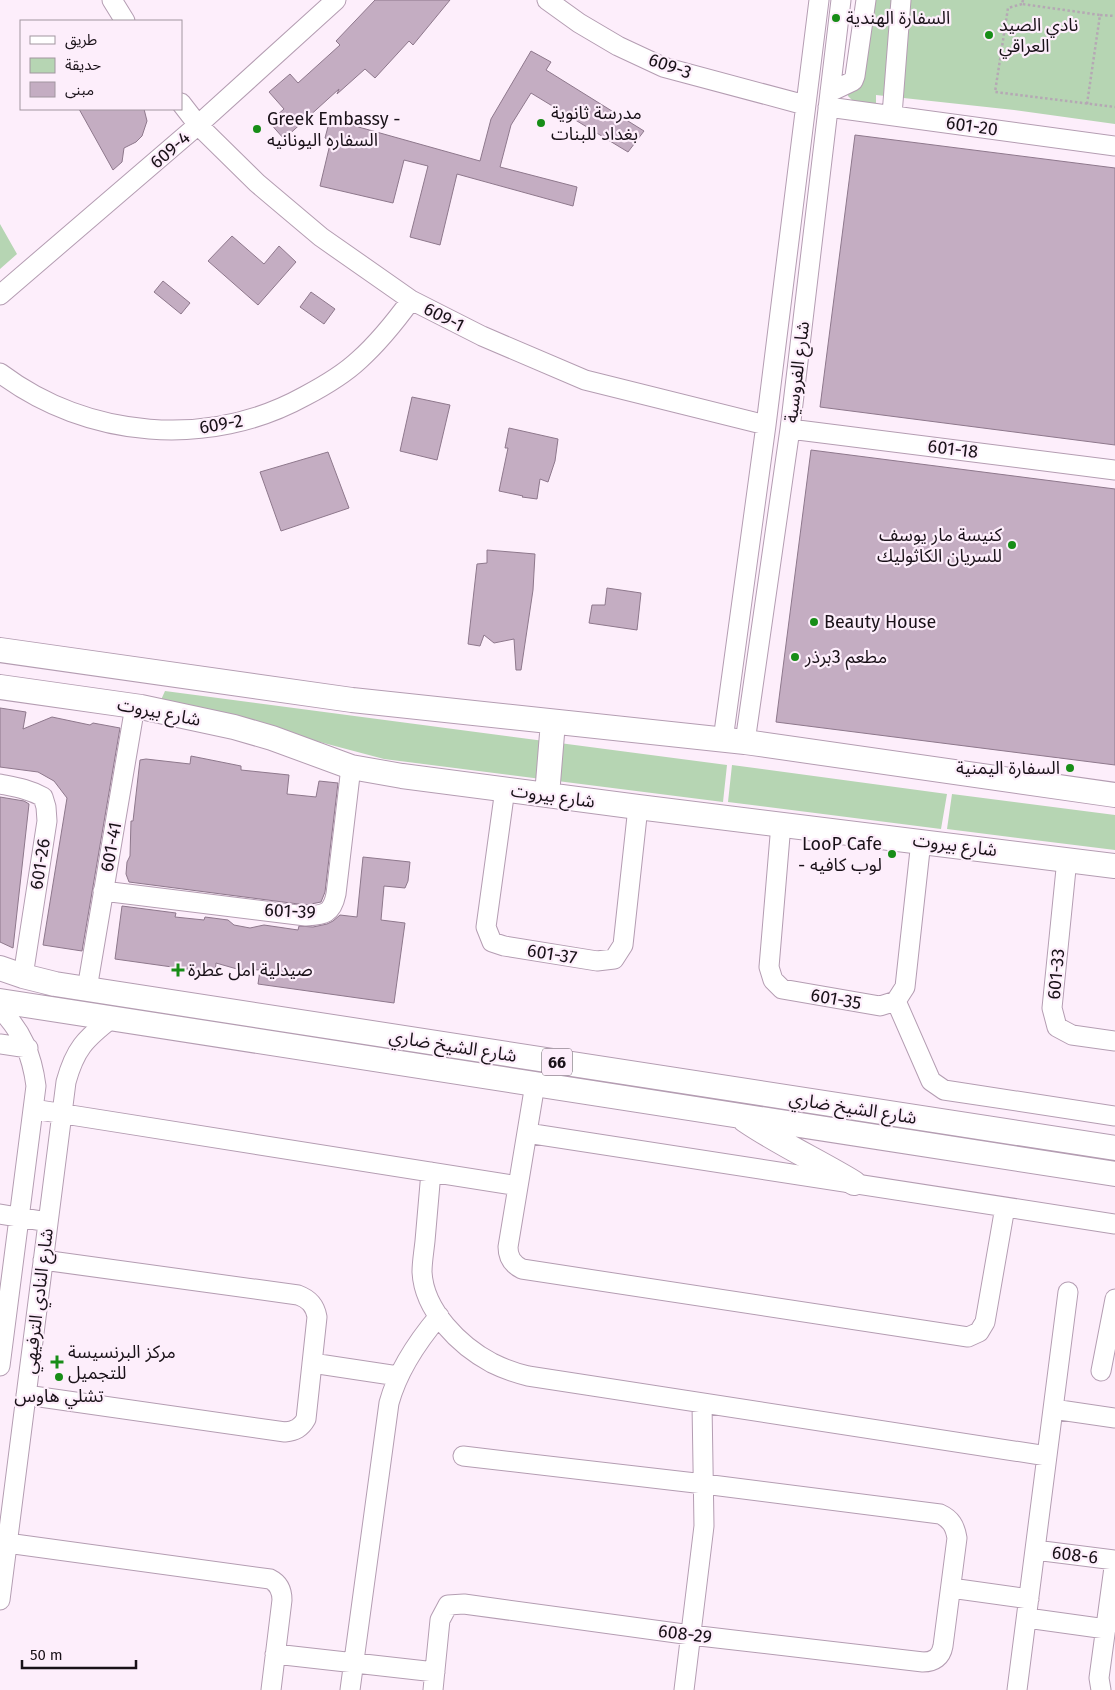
<svg xmlns="http://www.w3.org/2000/svg" width="1115" height="1690" font-family="'Fira Sans','Noto Sans Arabic',sans-serif">
<style>
.green{fill:#b6d5b3}
.building{fill:#c4adc2;stroke:#8e788c}
.lines{fill:none;stroke-linecap:round;stroke-linejoin:round}
.minor-casing{stroke:#b49db2;stroke-width:21}
.major-casing{stroke:#b49db2;stroke-width:26}
.path{stroke:#b5a8b4;stroke-width:2.5;stroke-dasharray:2.5 2.5;stroke-linecap:butt}
.minor{stroke:#fff;stroke-width:19}
.major{stroke:#fff;stroke-width:24}
.poi-dot{fill:#178d17;stroke:#fdeefb;stroke-width:2}
.labels{text-anchor:middle;dominant-baseline:central;stroke-width:4.5;stroke-linejoin:round;paint-order:stroke}
.shield{fill:#fdeefb;stroke:#5d535c;stroke-width:1}
.shield-label{font-size:16px;font-weight:bold;fill:#191118}
.poi-label{font-size:18px;fill:#191118;stroke:#fdeefb;text-anchor:start}
.street-label{font-size:18px;fill:#191118;stroke:#fdeefb}
</style>
<rect width="100%" height="100%" fill="#fdeefb"/>
<!-- green -->
<path class="green" d="M859,0h256v124l-101,-14 -138,-15v9l-23,-3 -5,-5 -1,-7z
M0,224l17,30 -17,15z
M165,691l562,74 -4,37 -339,-43 -68,-18 -43,-15 -103,-22 -9,-4z
M732,765l215,29 -6,35 -213,-27z
M952,794l163,21v35l-168,-21z"/>
<!-- building -->
<path class="building" d="M375,0h75l-37,45 -4,-4 -34,37 -10,-9 -28,25 2,-5 -55,50 -15,-17 15,-13 -15,-17 21,-18 8,9 42,-38 -4,-4z
M531,51l20,11 -5,8 98,61 -16,21 -97,-59 -20,32 -11,42 77,20 -4,19 -116,-32 -17,71 -30,-8 18,-71 -24,-6 -11,43 -73,-17 11,-46 -6,-2 5,-19 150,42 11,-42z
M79,109h65l3,12 -5,15 -6,6 -12,6 -2,14 -9,8z
M855,135l260,33v277l-295,-38z
M232,236l32,28 15,-18 17,16 -38,43 -50,-44z
M163,281l27,22 -9,11 -27,-22z
M311,292l24,17 -11,15 -24,-17z
M412,397l38,8 -13,55 -37,-9z
M509,428l49,11 -3,22 -7,21 -8,-3 -3,20 -15,-2 1,-1 -24,-5 9,-43h-3z
M811,450l304,39v276l-339,-43z
M328,452l21,56 -68,23 -21,-59z
M487,550l48,4 -2,36 -12,80h-5l-2,-31 -20,4 -10,-8 -4,11 -12,-2 9,-80 10,-1z
M607,588l34,5 -4,37 -48,-7 3,-18h13z
M0,708l26,4 -3,17 29,-12 38,8 3,-2 27,5 -38,223 -39,-6 24,-147 -13,-17 -16,-9 -38,-5z
M191,756l50,10v4l48,5 -2,19 29,3 3,-16 19,2 -13,109 -4,10 -15,3 -177,-23 -3,-8 1,-12 3,-6 1,-35h2l7,-61 6,-1 44,5z
M0,797l24,4 5,3 -16,144 -13,-6z
M363,857l47,5 -2,19 -3,7 -21,-2 -3,34 24,3 -11,80 -136,-19 2,-14 -23,-1 -21,-6 -1,10 -100,-14 7,-53 54,7 -1,4 29,3 1,-3 23,3 6,5 16,3 14,-3 34,5 1,-4 14,1 14,-3 6,-3 7,-6 17,2z"/>
<g class="lines">
<defs>
<path id="minor" d="M112,0l13,21
M547,0l32,23 39,23 45,21 142,38
M830,92l23,-11 2,-5 11,-76
M181,103l17,22 59,58 64,54 90,63 71,36 103,44 181,45
M828,107l287,39
M892,115l9,-115
M0,295l198,-170 138,-125
M0,373c88,66 209,76 305,23 19,-10 38,-21 54,-36 20,-18 36,-38 52,-60
M790,429l325,41
M723,740l43,-315 53,-425
M745,742l45,-313 51,-429
M0,784c15,3 29,5 43,13l3,10 1,14 -24,155
M505,789l-19,138 6,15 12,4 93,15 17,-2 9,-14 15,-138
M781,824l-12,143 4,13 9,9 98,17 16,-5 9,-14 16,-146
M1067,859l-15,149 5,19 15,8 43,6
M103,891l203,25c18,-1 26,-2 30,-22l15,-127
M87,989l48,-283
M896,1001l35,80 13,9 171,26
M0,1009c22,22 32,46 36,77l-36,280
M0,1044l28,4
M535,1084l-27,163c0,10 4,17 14,22l446,68 11,-5 6,-10 20,-115
M33,1109l485,77
M527,1133l588,91
M431,1172c-2,23 -4,46 -6,69 -1,10 -3,21 -3,31 2,39 38,74 70,91 12,6 24,10 36,13l519,80
M0,1214l48,8
M312,1363l86,13
M1101,1371l14,-72
M26,1395l259,37c10,-1 16,-4 21,-13l11,-102c-2,-12 -8,-18 -19,-22l-255,-35
M1053,1409l62,9
M7,1543l263,36c8,4 12,11 12,21l-11,90
M1035,1550l80,10
M951,1588l78,11
M0,1600l66,-518c9,-33 19,-43 46,-64
M1027,1618l79,11
M275,1654l160,18
M350,1690l39,-287c9,-33 28,-61 50,-87
M433,1690l7,-70 8,-15 16,-1 227,31 232,27c11,0 18,-5 20,-16l14,-108c-2,-12 -6,-19 -17,-24l-236,-30 -241,-28
M684,1690l20,-164 -2,-122
M1017,1690l51,-398
M1101,1690l-2,-12 16,-118"/>
<path id="major" d="M0,650l352,50 393,42 370,53
M0,687l141,20 93,20 38,11 79,29 51,9 236,31 477,59
M547,795l6,-73
M0,968l23,8 32,8 1060,164
M0,1001l1115,173
M745,1120c35,24 73,41 109,63"/>
</defs>
<!-- minor casing -->
<use href="#minor" class="minor-casing"/>
<!-- major casing -->
<use href="#major" class="major-casing"/>
<!-- path -->
<path class="path" d="M1023,0l-1,4 78,11
M1022,4l-14,4 -13,84 120,15
M1087,104l13,-89 15,1"/>
<!-- minor -->
<use href="#minor" class="minor"/>
<!-- major -->
<use href="#major" class="major"/>
</g>
<!-- markers -->
<g class="poi-dot">
<circle cx="836" cy="18" r="5"/>
<circle cx="989" cy="35" r="5"/>
<circle cx="541" cy="123" r="5"/>
<circle cx="257" cy="129" r="5"/>
<circle cx="1012" cy="545" r="5"/>
<circle cx="814" cy="622" r="5"/>
<circle cx="795" cy="657" r="5"/>
<circle cx="1070" cy="768" r="5"/>
<circle cx="892" cy="854" r="5"/>
<path d="M175.5 962.5h5v5h5v5h-5v5h-5v-5h-5v-5h5z"/>
<path d="M54.5 1354.5h5v5h5v5h-5v5h-5v-5h-5v-5h5z"/>
<circle cx="59" cy="1377" r="5"/>
</g>
<g class="labels">
<!-- shield labels -->
<rect class="shield" x="542" y="1048.5" width="30" height="27" rx="4"/>
<g class="shield-label">
<text x="557" y="1062">66</text>
</g>
<!-- poi labels -->
<g class="poi-label">
<text x="846" y="18">السفارة الهندية</text>
<text x="999" y="25">نادي الصيد<tspan x="999" dy="21">العراقي</tspan></text>
<text x="551" y="113">مدرسة ثانوية<tspan x="551" dy="21">بغداد للبنات</tspan></text>
<text x="267" y="119">Greek Embassy -<tspan x="267" dy="21">السفاره اليونانيه</tspan></text>
<text x="1002" y="535" text-anchor="end">كنيسة مار يوسف<tspan x="1002" dy="21">للسريان الكاثوليك</tspan></text>
<text x="824" y="622">Beauty House</text>
<text x="805" y="657">مطعم 3برذر</text>
<text x="1060" y="768" text-anchor="end">السفارة اليمنية</text>
<text x="882" y="844" text-anchor="end">LooP Cafe<tspan x="882" dy="21">- لوب كافيه</tspan></text>
<text x="188" y="970">صيدلية امل عطرة</text>
<text x="68" y="1352">مركز البرنسيسة<tspan x="68" dy="21">للتجميل</tspan></text>
<text x="59" y="1396" text-anchor="middle">تشلي هاوس</text>
</g>
<!-- street labels -->
<g class="street-label">
<text transform="translate(670 66) rotate(19)">609-3</text>
<text transform="translate(972 126) rotate(8)">601-20</text>
<text transform="translate(170 150) rotate(-41)">609-4</text>
<text transform="translate(444 317) rotate(27)">609-1</text>
<text transform="translate(797 372) rotate(-83)">شارع الفروسية</text>
<text transform="translate(221 424) rotate(-10)">609-2</text>
<text transform="translate(953 449) rotate(7)">601-18</text>
<text transform="translate(159 712) rotate(11)">شارع بيروت</text>
<text transform="translate(553 796) rotate(8)">شارع بيروت</text>
<text transform="translate(955 845) rotate(7)">شارع بيروت</text>
<text transform="translate(111 847) rotate(-80)">601-41</text>
<text transform="translate(40 864) rotate(-81)">601-26</text>
<text transform="translate(290 911) rotate(3)">601-39</text>
<text transform="translate(552 954) rotate(9)">601-37</text>
<text transform="translate(1056 974) rotate(-85)">601-33</text>
<text transform="translate(836 999) rotate(10)">601-35</text>
<text transform="translate(453 1046) rotate(9)">شارع الشيخ ضاري</text>
<text transform="translate(853 1108) rotate(9)">شارع الشيخ ضاري</text>
<text transform="translate(38 1301) rotate(-83)">شارع النادي الترفيهي</text>
<text transform="translate(1075 1555) rotate(7)">608-6</text>
<text transform="translate(685 1634) rotate(7)">608-29</text>
</g>
</g>
<!-- legend -->
<rect x="20" y="20" width="162" height="90" fill="#fdeefb" stroke="#a296a0"/>
<rect x="30" y="36" width="25" height="8" fill="#ffffff" stroke="#a296a0"/>
<text x="65" y="45" font-size="15" fill="#191118">طريق</text>
<rect x="30" y="58" width="25" height="15" fill="#b6d5b3" stroke="#a296a0"/>
<text x="65" y="70" font-size="15" fill="#191118">حديقة</text>
<rect x="30" y="82" width="25" height="15" fill="#c4adc2" stroke="#a296a0"/>
<text x="65" y="95" font-size="15" fill="#191118">مبنى</text>
<!-- scale -->
<path d="M22 1660v8h114v-8" fill="none" stroke="#191118" stroke-width="2.5"/>
<text x="30" y="1660" font-size="15" fill="#191118" stroke="#fdeefb" stroke-width="4" paint-order="stroke">50 m</text>
</svg>
